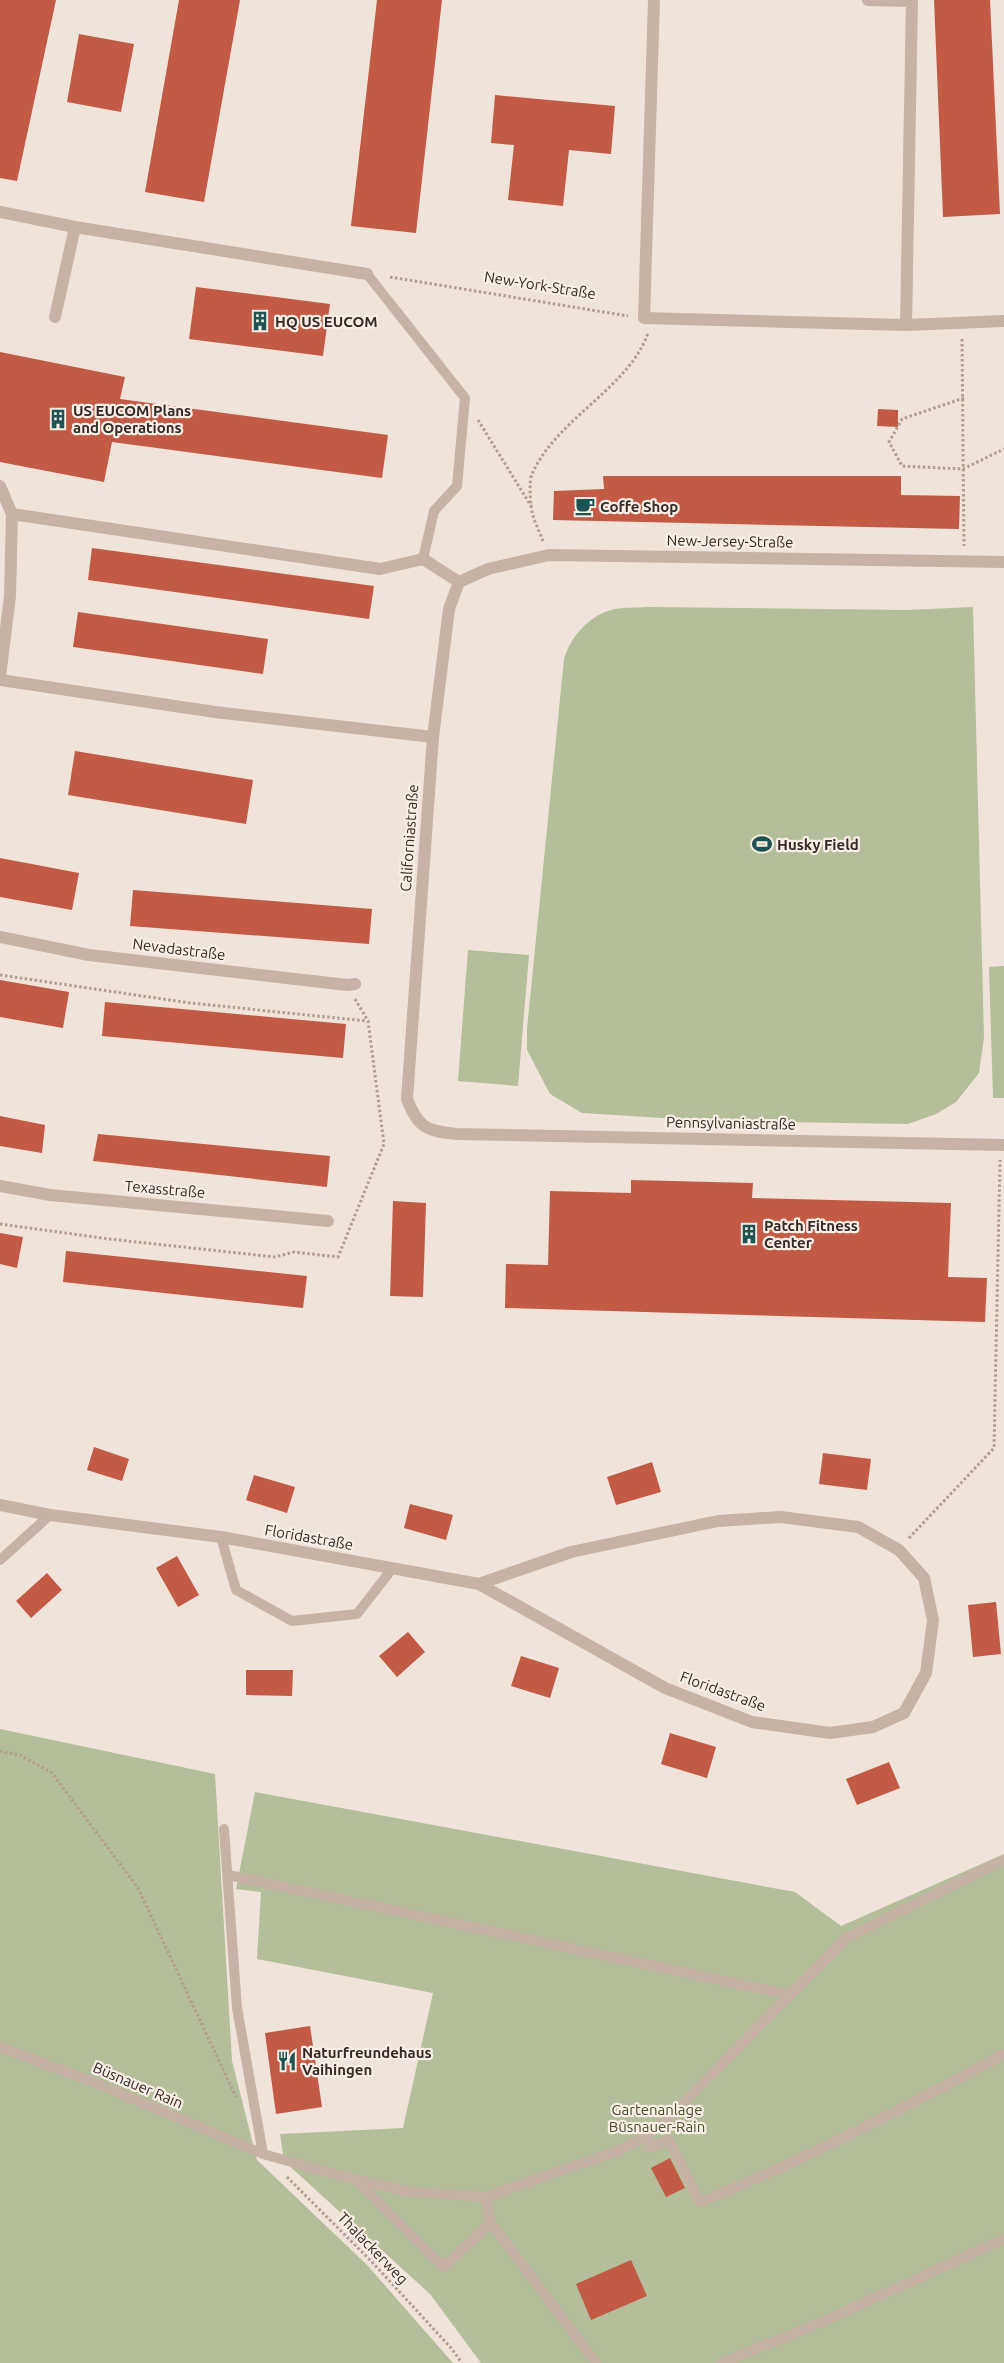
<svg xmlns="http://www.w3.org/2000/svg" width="1004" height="2363" font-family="Ubuntu,sans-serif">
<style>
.green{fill:#b5be9a}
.building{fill:#c25a45}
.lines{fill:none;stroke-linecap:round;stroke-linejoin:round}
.path{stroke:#b39c90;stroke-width:3;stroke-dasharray:2.5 2.5;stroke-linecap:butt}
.lane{stroke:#c7b2a6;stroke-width:10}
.street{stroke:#c7b2a6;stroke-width:12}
.labels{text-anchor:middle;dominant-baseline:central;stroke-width:4.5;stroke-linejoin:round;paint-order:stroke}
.street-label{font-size:15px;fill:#342a26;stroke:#f8eee5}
.poi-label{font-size:15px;font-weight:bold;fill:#342a26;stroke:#f8eee5;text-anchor:start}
.park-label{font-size:15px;fill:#46512b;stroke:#f8eee5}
</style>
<rect width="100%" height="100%" fill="#f0e3d9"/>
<!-- green -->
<path class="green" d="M647,607l260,3 66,-3 11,431 -5,35 -23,29 -20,12 -28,10 -197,-3 -129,-8 -32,-19 -23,-44v-21l37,-370c7,-23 26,-45 51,-50 10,-2 22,-1 32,-2z
M468,950l61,5 -11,131 -60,-5z
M1004,966v132h-11l-4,-131z
M0,1729l215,45 17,287 25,99 110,105 86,98h-453z
M255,1792l540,100 46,34 163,-72v509h-523l-51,-69 -146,-133 -4,-27 123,-6 30,-135 -176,-34 4,-67 -25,-3z"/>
<!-- building -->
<path class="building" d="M0,0h56l-39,181 -17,-3z
M179,0h61l-36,202 -59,-10z
M377,0h65l-26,233 -65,-7z
M934,0h56l10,214 -57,3z
M79,34l55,10 -13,68 -54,-10z
M495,95l120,11 -4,48 -42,-4 -6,56 -55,-6 6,-55 -23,-2z
M196,287l134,17 -7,52 -134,-17z
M0,352l125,25 -5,22 268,36 -6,43 -270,-36 -8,40 -104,-20z
M878,409l20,1v17l-21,-1z
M603,476h298v19l59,1 -1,33 -406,-9 1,-29 50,-2z
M92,548l282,38 -5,33 -281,-39z
M78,612l190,27 -5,35 -190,-27z
M75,751l178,29 -7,44 -178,-29z
M0,858l79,15 -7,37 -72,-13z
M133,890l239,19 -3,35 -239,-18z
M0,980l69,12 -6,36 -63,-11z
M105,1002l241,22 -3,34 -241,-22z
M0,1116l45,9 -3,28 -42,-7z
M98,1134l232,22 -3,31 -234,-26z
M631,1180l122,3 -1,15 199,5 -3,74 39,1 -2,44 -480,-14 1,-44 42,1 2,-74 81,2z
M393,1201l33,2 -3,94 -33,-1z
M0,1233l23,4 -6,31 -17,-4z
M66,1251l241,25 -4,32 -240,-26z
M94,1447l35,12 -7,22 -35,-11z
M823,1453l48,6 -4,31 -48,-6z
M652,1462l9,30 -45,13 -9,-28z
M254,1475l41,12 -8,26 -41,-13z
M410,1504l43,11 -7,25 -42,-12z
M177,1556l22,39 -21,12 -22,-39z
M47,1573l15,17 -31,28 -15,-17z
M996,1602l5,52 -28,3 -5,-52z
M408,1632l17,20 -28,25 -18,-21z
M521,1656l38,12 -9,30 -39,-12z
M246,1670h47l-1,26 -46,-1z
M670,1733l46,14 -9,31 -46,-14z
M889,1762l11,26 -43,17 -11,-26z
M310,2026l12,81 -46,7 -11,-81z
M670,2158l15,30 -19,9 -15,-29z
M631,2260l16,36 -56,24 -15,-36z"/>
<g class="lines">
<!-- path -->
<path class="path" d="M390,277l238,39
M962,339l2,207
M964,398l-62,21 -13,23 13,24 61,3 41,-20
M478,420l53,86
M543,541c-4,-11 -12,-25 -12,-37 -1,-8 -2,-23 1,-30 25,-56 97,-86 116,-141
M0,975l190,28 177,18
M0,1224l109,15 166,18 19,-5 44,5 46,-113 -16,-123 -13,-22
M909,1538l85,-90 6,-288
M0,1751l20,4 32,18 86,115 98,209
M287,2177l86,86 78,85 11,15"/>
<!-- lane -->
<path class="lane" d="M367,274l98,124 -8,88 -23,25 -11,48
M221,1537l15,53 56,31 65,-7 35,-45
M0,1560l50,-45
M224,1829l13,179 26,146
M228,1875l562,120
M0,2047l93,35 170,72 93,26 56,12 73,5 138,-48 25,-14 21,-17 177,-180 158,-78
M648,2135l1,13 20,-8 31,62c105,-42 205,-94 304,-148
M356,2180l87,87 48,-44
M485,2197l6,26 105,140
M721,2363l103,-42 180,-82"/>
<!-- street -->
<path class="street" d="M654,0l-10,318 262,7 98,-4
M868,0l44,1 -6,324
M0,212l75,15 292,47
M55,317l20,-90
M0,486l12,28 368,55 43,-10 36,23
M459,582l-10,27 -16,128 -26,362c11,29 20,32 50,35l547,11
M459,582l29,-13 61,-14 455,7
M0,677l10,-81 2,-82
M0,680l215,32 218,25
M0,937l89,18 258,30 8,-1
M0,1186l50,9 278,26
M0,1505l50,10 171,22 258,47 186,104 87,34 78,11 43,-6 31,-14 22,-40 7,-53 -9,-42 -25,-28 -41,-23 -77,-10 -63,4 -147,31 -92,32"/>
</g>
<!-- icons -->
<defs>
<symbol id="building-bare" viewBox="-9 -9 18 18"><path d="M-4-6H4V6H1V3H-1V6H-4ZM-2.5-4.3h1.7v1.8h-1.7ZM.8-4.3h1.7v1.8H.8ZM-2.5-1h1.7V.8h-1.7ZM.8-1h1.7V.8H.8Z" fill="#1e5353" stroke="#f8eee5" stroke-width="2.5" paint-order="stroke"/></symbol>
<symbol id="cafe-bare" viewBox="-9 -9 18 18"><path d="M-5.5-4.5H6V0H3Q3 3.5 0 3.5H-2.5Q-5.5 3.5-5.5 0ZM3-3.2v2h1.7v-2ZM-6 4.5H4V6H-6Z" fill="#1e5353" stroke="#f8eee5" stroke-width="2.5" paint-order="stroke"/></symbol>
<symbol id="stadium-bare" viewBox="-9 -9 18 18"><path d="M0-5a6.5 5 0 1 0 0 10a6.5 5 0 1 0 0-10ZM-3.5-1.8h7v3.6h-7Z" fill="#1e5353" stroke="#f8eee5" stroke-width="2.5" paint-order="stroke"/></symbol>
<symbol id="restaurant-bare" viewBox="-9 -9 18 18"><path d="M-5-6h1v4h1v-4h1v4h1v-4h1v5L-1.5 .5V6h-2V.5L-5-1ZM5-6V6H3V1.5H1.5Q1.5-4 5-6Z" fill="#1e5353" stroke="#f8eee5" stroke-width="2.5" paint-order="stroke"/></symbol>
</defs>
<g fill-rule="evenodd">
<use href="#building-bare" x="246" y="307" width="28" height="28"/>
<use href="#building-bare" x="44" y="405" width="28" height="28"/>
<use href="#cafe-bare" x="571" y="492" width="28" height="28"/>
<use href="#stadium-bare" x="748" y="830" width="28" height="28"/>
<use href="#building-bare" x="735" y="1220" width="28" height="28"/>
<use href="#restaurant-bare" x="273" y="2047" width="28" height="28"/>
</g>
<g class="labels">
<!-- street labels -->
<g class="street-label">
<text transform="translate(540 285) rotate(9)">New-York-Straße</text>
<text transform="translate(730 541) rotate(1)">New-Jersey-Straße</text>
<text transform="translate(409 838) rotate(-86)">Californiastraße</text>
<text transform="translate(179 949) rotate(7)">Nevadastraße</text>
<text transform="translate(731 1123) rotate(1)">Pennsylvaniastraße</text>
<text transform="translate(165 1189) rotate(5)">Texasstraße</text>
<text transform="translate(309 1537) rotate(10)">Floridastraße</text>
<text transform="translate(723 1691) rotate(20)">Floridastraße</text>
<text transform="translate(138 2085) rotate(23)">Büsnauer Rain</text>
<text transform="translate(373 2248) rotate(46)">Thalackerweg</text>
</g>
<!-- poi labels -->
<g class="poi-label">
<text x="275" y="321">HQ US EUCOM</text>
<text x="73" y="410">US EUCOM Plans<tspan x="73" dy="17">and Operations</tspan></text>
<text x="600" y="506">Coffe Shop</text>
<text x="777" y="844">Husky Field</text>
<text x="764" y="1225">Patch Fitness<tspan x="764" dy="17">Center</tspan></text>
<text x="302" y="2052">Naturfreundehaus<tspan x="302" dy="17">Vaihingen</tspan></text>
</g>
<!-- park labels -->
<g class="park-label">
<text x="657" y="2109">Gartenanlage<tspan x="657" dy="17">Büsnauer-Rain</tspan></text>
</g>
</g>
</svg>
